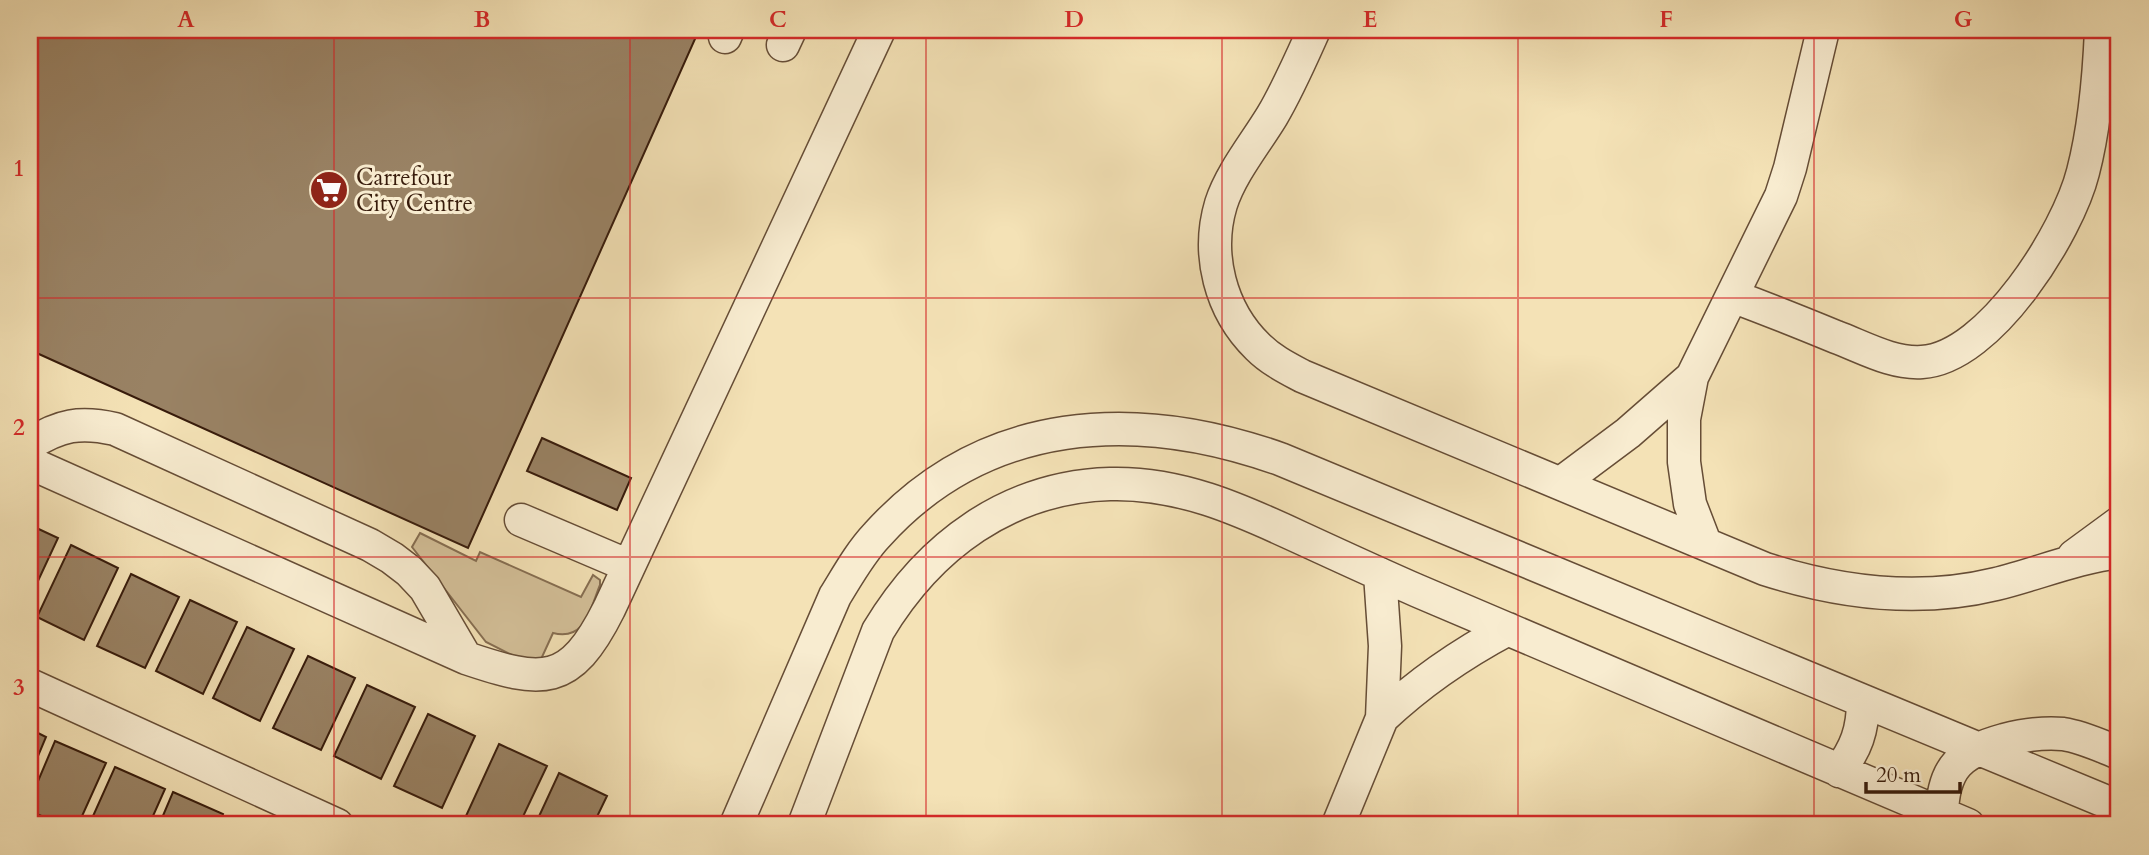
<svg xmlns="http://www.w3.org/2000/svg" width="2149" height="855" font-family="Cardo,serif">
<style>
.green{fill:#d4c099;stroke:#866e52;stroke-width:2}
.building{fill:#998264;stroke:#371b0b;stroke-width:2}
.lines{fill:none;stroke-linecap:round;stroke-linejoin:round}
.minor-casing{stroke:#664d36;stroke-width:35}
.minor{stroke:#f8ecd0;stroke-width:32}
.grid{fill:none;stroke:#d62828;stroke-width:2;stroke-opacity:0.55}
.labels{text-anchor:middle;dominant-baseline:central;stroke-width:6;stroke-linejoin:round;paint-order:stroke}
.poi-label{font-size:23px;fill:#371b0b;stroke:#f8ecd0;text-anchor:start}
.neatline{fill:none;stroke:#d62828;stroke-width:2.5}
.grid-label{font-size:23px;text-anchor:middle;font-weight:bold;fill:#d62828}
</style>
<rect width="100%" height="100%" fill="#f4e2b6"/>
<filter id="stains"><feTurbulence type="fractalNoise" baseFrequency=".00286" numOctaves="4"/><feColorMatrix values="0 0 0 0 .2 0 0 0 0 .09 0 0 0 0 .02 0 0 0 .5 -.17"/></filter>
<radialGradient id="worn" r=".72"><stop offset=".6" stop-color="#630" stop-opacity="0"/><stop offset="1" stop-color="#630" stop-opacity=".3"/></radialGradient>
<!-- green -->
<path class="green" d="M420,533l56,28 4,-9 101,45 12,-22 7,5v5c-10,24 -14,56 -47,48l-16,35 -51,-26 -74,-95z"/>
<!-- building -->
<path class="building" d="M30,30h669l-231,518 -438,-198z
M542,438l89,40 -14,32 -90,-39z
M30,525l28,13 -28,60z
M71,545l47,23 -34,72 -47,-23z
M131,574l48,23 -34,71 -48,-22z
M190,600l47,22 -34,72 -47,-23z
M247,627l47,22 -34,72 -47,-23z
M308,656l47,22 -34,72 -48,-22z
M367,685l48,22 -34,72 -47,-23z
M428,714l47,22 -33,72 -48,-22z
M30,729l16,8 -16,38z
M55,741l51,22 -28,62h-16l-32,-14v-11z
M499,744l48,22 -28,59h-34l-19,-9z
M115,767l50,22 -16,36h-60z
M559,773l48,23 -14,29h-58z
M173,792l50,22 -4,11h-60z"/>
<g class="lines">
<defs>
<path id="minor" d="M1314,30c-13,29 -26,59 -42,86 -17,28 -41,57 -51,88 -15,50 -1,106 37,143 13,13 29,21 44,29l463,193c75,24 153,34 231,15 41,-10 81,-27 123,-32
M725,37l3,-7
M783,45l7,-15
M1732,296c35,13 70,27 104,41 27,10 56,27 86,25 68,-4 146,-130 161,-190 12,-46 16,-95 18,-142
M30,444c30,-19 50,-23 85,-15l255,116 22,13 17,13 16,17 41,70
M30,463l436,195c77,26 104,29 143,-49l270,-579
M1561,483l67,-50 64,-56
M521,520l108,46
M1705,543l-15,-39 -6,-42v-43l8,-42 89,-181 9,-28 33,-138
M2074,556l45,-33
M30,685l307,140
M1382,718c39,-37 79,-64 126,-89
M1839,771c17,-22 24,-41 24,-70
M1942,814c1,-47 19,-62 62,-74 20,-5 39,-8 59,-6 20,3 38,12 56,19
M736,825l99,-229c13,-21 25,-43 42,-61 108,-120 259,-127 403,-76l839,348
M804,825l74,-194c51,-85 130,-144 232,-147 69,-2 129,25 191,54 39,18 78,36 117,53 183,78 366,157 550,234
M1338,825l44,-107 3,-72 -5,-72"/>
</defs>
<!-- minor casing -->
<use href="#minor" class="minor-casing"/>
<!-- minor -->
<use href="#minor" class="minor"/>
</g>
<!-- grid -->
<path class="grid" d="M334,30v795M630,30v795M926,30v795M1222,30v795M1518,30v795M1814,30v795M30,298h2089M30,557h2089"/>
<!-- icons -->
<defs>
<symbol id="supermarket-disc" viewBox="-11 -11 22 22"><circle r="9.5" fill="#8f2418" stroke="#f8ecd0"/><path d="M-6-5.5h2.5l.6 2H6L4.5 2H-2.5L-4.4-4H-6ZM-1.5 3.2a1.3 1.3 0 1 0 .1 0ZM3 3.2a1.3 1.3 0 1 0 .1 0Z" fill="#fff"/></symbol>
</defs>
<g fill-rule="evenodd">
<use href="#supermarket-disc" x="307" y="168" width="44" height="44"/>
</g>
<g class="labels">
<!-- poi labels -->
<g class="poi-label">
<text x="356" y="177">Carrefour<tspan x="356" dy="26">City Centre</tspan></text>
</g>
</g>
<!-- margin -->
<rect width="2149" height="855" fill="none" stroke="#f4e2b6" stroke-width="77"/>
<!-- scale -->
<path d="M1866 782v10h94v-10" fill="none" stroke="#371b0b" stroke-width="3.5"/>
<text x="1876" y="782" font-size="21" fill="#371b0b" stroke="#f8ecd0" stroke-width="5" paint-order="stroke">20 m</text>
<rect x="38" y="38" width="2072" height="778" class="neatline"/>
<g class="grid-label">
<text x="186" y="27">A</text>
<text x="482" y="27">B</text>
<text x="778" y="27">C</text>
<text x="1074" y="27">D</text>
<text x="1370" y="27">E</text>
<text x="1666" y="27">F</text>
<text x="1963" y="27">G</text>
<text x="19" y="176">1</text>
<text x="19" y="435">2</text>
<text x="19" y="695">3</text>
</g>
<rect width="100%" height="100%" filter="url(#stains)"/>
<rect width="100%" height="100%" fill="url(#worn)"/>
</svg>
